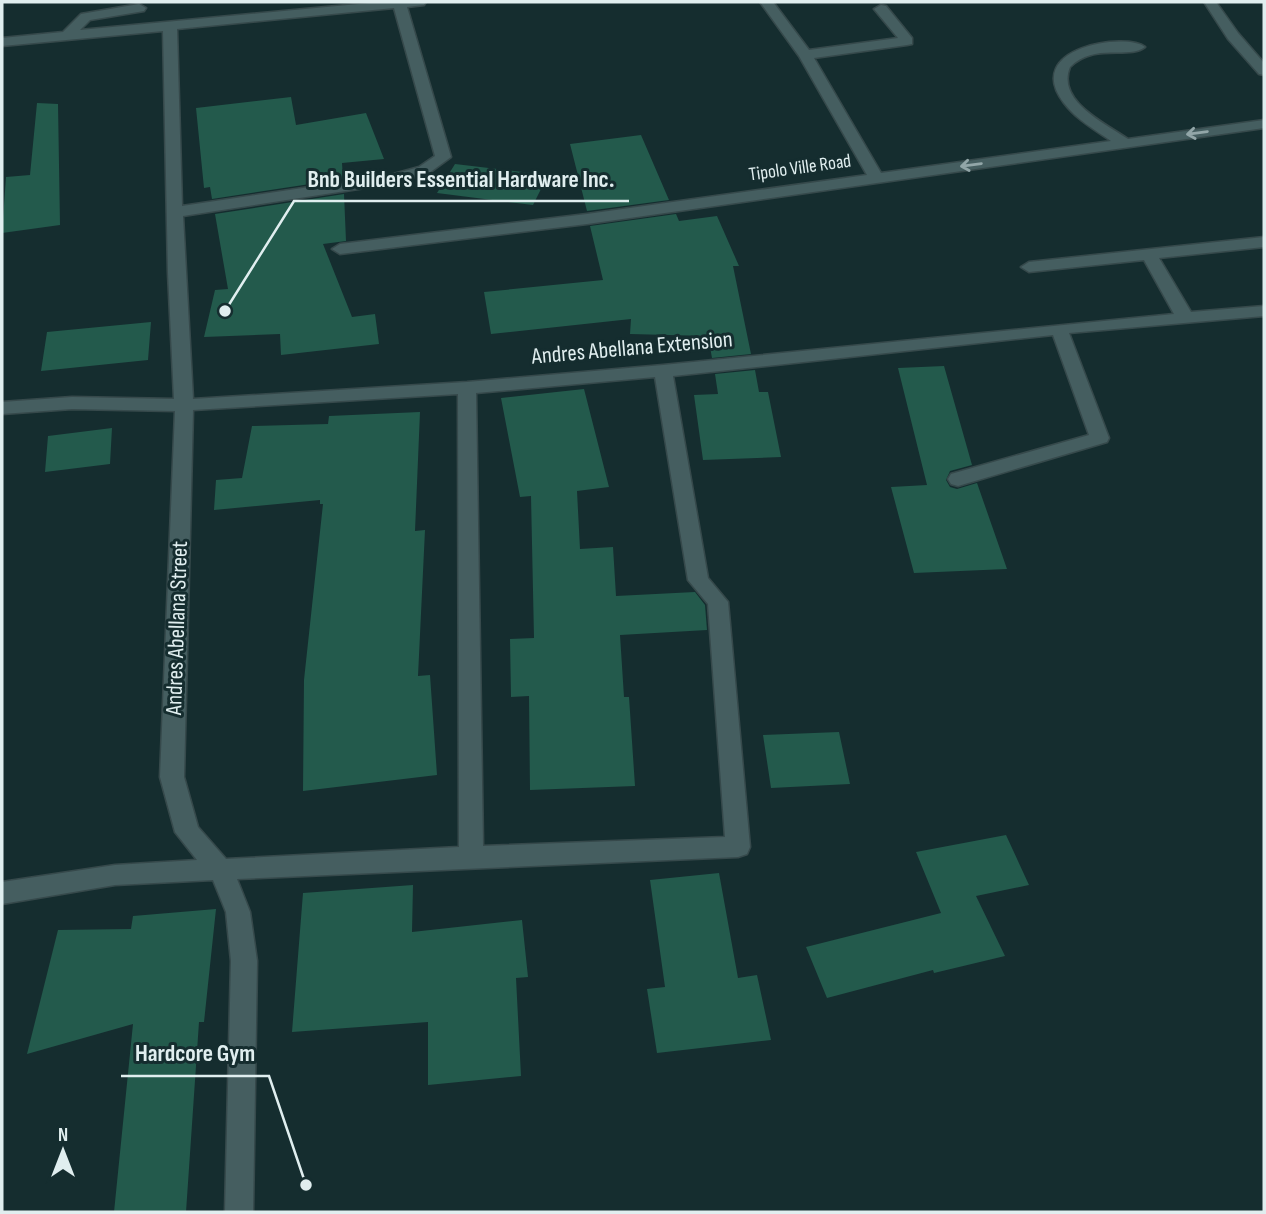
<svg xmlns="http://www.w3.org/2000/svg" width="1266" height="1214" font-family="'Sofia Sans Condensed',sans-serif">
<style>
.building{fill:#235a4c}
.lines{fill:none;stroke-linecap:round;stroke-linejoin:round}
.minor-casing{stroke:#36494b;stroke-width:3}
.minor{fill:#455e60;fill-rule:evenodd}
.oneway{stroke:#92a6a8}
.labels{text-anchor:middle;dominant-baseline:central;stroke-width:6;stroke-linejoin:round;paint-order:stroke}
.far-street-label{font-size:19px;fill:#e0eeef;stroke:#152d2f}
.street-label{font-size:23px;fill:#e0eeef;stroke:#152d2f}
.leader{fill:none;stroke:#e0eeef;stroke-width:2.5}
.callout-dot{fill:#e0eeef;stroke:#152d2f;stroke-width:2.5}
.callout-label{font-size:24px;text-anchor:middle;font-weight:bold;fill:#e0eeef;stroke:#152d2f;stroke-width:6;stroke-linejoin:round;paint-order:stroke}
</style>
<rect width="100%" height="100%" fill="#152d2f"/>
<!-- building -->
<path class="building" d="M291,97l5,28 70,-12 18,46 -42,4 1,16 -131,20 -2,-12 -6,1 -8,-80z
M37,103l21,1 2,121 -58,8 4,-56 24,-2z
M641,135l28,65 -82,11 -17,-67z
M455,164l93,11 -15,30 -96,-12z
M344,194l2,47 -23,3 29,73 23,-3 4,30 -98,11 -1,-21 -76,3 11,-47 13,-1 -13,-75z
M676,214l3,7 38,-5 22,50h-6l18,88 -39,4 -4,-22 -78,-2 1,-15 -140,15 -7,-42 119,-12 -13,-54z
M151,322l-3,38 -107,11 6,-39z
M944,366l28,99 -22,6 -4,9 4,7 7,2 20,-6 30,86 -93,4 -23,-86 36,-2 -29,-117z
M755,370l4,22h9l13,65 -78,3 -9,-65 24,-1 -3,-20z
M584,389l25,98 -32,4 3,58 33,-2 3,49 79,-4 10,13 2,25 -87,5 4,62h5l6,89 -105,4 -1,-94 -18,1 -1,-58 24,-1 -3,-142 -11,1 -19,-99z
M420,412l-5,119 10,-1 -7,146 12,-1 7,100 -134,16 1,-111 19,-176h-3v-4l-106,10 2,-30 26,-2 10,-52 76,-2 1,-8z
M112,428l-2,36 -65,8 3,-36z
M839,732l11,52 -79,4 -8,-53z
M1006,835l23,50 -53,11 29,60 -71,17 -1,-3 -106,28 -21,-51 135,-34 -25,-61z
M719,873l19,105 19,-3 14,65 -114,13 -10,-64 18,-2 -15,-107z
M413,885l-1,47 110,-12 6,57 -12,1 5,98 -93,9v-63l-136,10 11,-139z
M216,909l-12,113h-5l-13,190h-72l19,-188 -106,30 31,-124 73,-1 2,-13z"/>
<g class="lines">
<defs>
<path id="minor" d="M380,2h46l-2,3 -17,2 44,150 -22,16 -38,11 -208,32 10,183 274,-17 196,-17 511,-51 -30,-54 -115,12 -8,-5 8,-5 235,-25v10l-105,11 32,54 73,-6v10l-195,17 40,105 -2,4 -149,44 -7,-2 -3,-5 3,-5 138,-39 -36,-100 -380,41 35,202 20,24 22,245 -3,7 -9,3 -501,22 13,33 7,49 -4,251h-28l6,-251 -5,-49 -13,-32 -98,5 -113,19v-22l113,-17 82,-5 -22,-28 -15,-55 15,-366 -103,-2 -70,5v-12l70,-5 102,2 -6,-126 -5,-242 -161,15v-8l61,-6 18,-18 58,-10 7,4 -2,3 -54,9 -10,10zM394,8l41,148 -16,11 -29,8 -208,31 -5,-177zM655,377l33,203 20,24 17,233 -242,9 -7,-453zM458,394l1,453 -233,12 -28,-32 -14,-50 9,-367z
M760,2h13l36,48 89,-12 -24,-29 7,-4 5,1 26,32v6l-5,1 -93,13 67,115 230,-32c-16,-11 -35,-22 -47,-38 -43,-56 63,-71 81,-56 -16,13 -50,-5 -75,20 -14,34 35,56 58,72l136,-19v8l-677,96 -247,30 -8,-5 8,-5 247,-30 280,-39 -68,-119z
M1204,2h12l22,31 26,30v12l-5,-1 -31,-35z"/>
</defs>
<!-- minor casing -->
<use href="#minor" class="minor-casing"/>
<!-- minor -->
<use href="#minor" class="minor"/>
</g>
<!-- one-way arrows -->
<defs><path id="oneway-shaft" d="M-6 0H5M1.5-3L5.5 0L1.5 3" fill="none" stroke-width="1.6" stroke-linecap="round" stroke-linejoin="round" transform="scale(1.75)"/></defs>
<g class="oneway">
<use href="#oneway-shaft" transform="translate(1197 133) rotate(172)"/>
<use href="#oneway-shaft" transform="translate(971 165) rotate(172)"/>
</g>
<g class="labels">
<!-- far-street labels -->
<g class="far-street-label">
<text transform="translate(800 168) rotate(-8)">Tipolo Ville Road</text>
</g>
<!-- street labels -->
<g class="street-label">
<text transform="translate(632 348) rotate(-5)">Andres Abellana Extension</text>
<text transform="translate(177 628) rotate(-88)">Andres Abellana Street</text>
</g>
</g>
<!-- callouts -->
<path class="leader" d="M225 311L294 201H629M306 1185L269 1076H121"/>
<g class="callout-dot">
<circle cx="225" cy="311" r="7"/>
<circle cx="306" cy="1185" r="7"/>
</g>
<g class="callout-label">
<text x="461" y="187">Bnb Builders Essential Hardware Inc.</text>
<text x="195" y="1061">Hardcore Gym</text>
</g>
<!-- border -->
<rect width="1266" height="1214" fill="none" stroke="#e0eeef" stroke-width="7"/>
<!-- north arrow -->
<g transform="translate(63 1151)" stroke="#152d2f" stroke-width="5" paint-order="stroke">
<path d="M0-5L12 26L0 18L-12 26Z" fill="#e0eeef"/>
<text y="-10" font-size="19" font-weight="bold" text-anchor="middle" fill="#e0eeef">N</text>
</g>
</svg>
